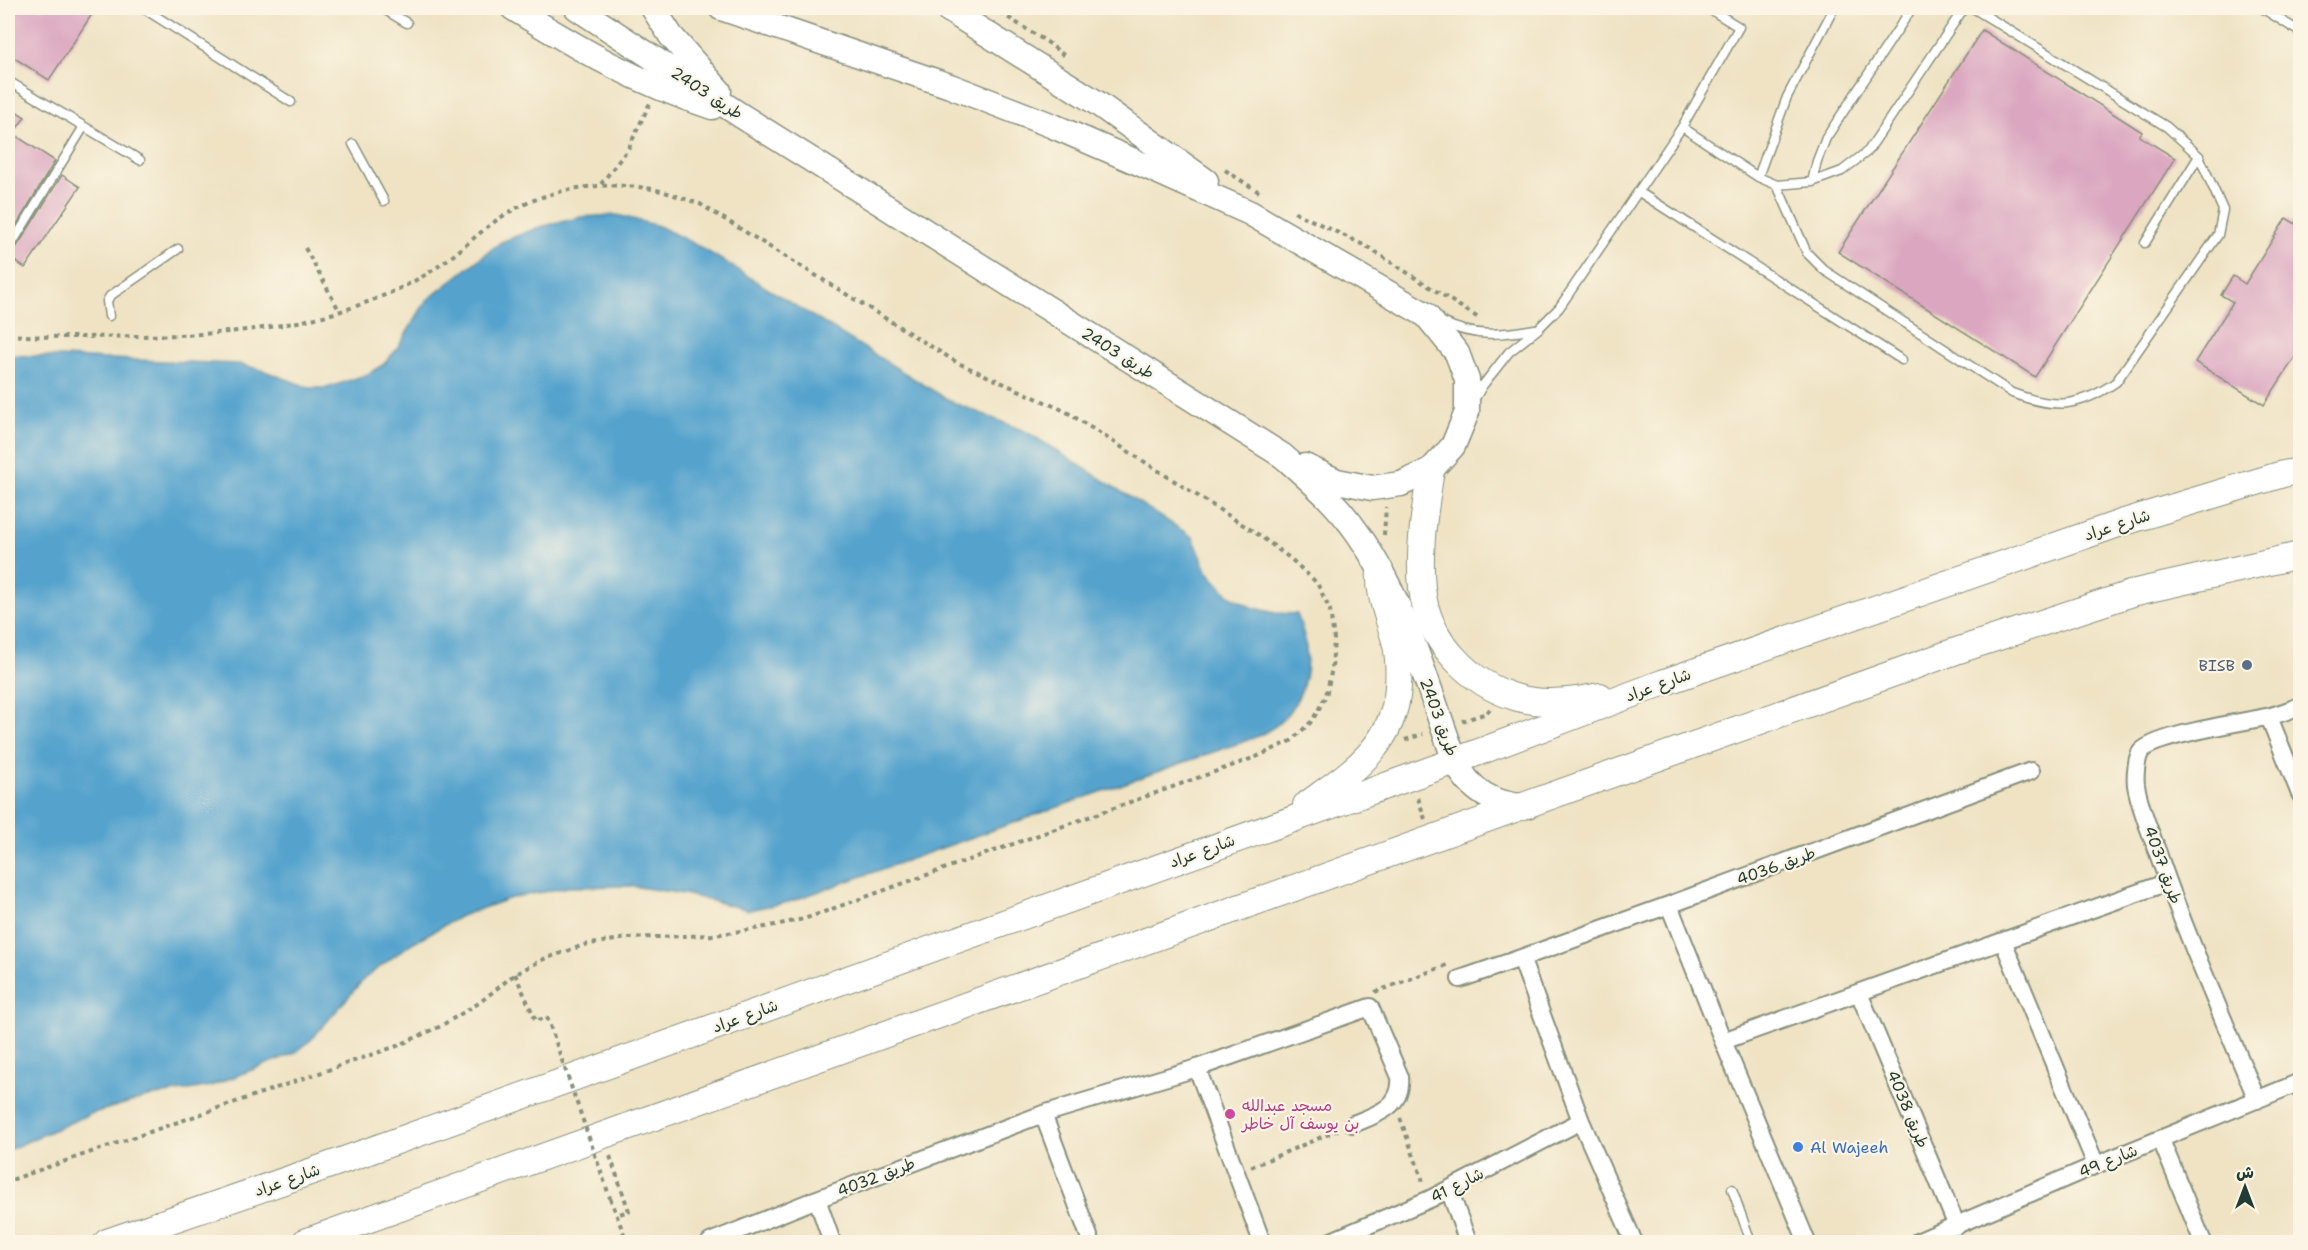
<svg xmlns="http://www.w3.org/2000/svg" width="2308" height="1250" font-family="'Shantell Sans','Playpen Sans Arabic',sans-serif">
<style>
.water{fill:#54a3cd;stroke:#3a7080;stroke-width:1.5}
.building{fill:#daa6c0}
.lines{fill:none;stroke-linecap:round;stroke-linejoin:round}
.lane-casing{stroke:#87907c;stroke-width:11}
.street-casing{stroke:#87907c;stroke-width:20}
.secondary-casing{stroke:#87907c;stroke-width:27}
.primary-casing{stroke:#87907c;stroke-width:28}
.path{stroke:#87907c;stroke-width:4;stroke-dasharray:4.5 4.5;stroke-linecap:butt}
.lane{stroke:#fff;stroke-width:8}
.street{stroke:#fff;stroke-width:16}
.secondary{stroke:#fff;stroke-width:24}
.primary{stroke:#fff;stroke-width:26}
.path-bridge{stroke:#87907c;stroke-width:4;stroke-dasharray:4.5 4.5;stroke-linecap:butt}
.service-dot{fill:#5c6f8a;stroke:#fcf5e5;stroke-width:2}
.hotel-dot{fill:#d1479c;stroke:#fcf5e5;stroke-width:2}
.shop-dot{fill:#3f7fe0;stroke:#fcf5e5;stroke-width:2}
.labels{text-anchor:middle;dominant-baseline:central;stroke-width:4.5;stroke-linejoin:round;paint-order:stroke}
.street-label{font-size:16px;fill:#1f3d34;stroke:#fcf5e5}
.service-label{font-size:16px;fill:#4e5e75;stroke:#fcf5e5;text-anchor:end}
.hotel-label{font-size:16px;fill:#b23c85;stroke:#fcf5e5;text-anchor:start}
.shop-label{font-size:16px;fill:#366cbe;stroke:#fcf5e5;text-anchor:start}
</style>
<rect width="100%" height="100%" fill="#fcf5e5"/>
<filter id="ink" filterUnits="userSpaceOnUse"><feTurbulence type="fractalNoise" baseFrequency=".0167" numOctaves="2"/><feDisplacementMap in="SourceGraphic" scale="12" xChannelSelector="R" yChannelSelector="G"/><feConvolveMatrix kernelMatrix="1 2 1 2 8 2 1 2 1" color-interpolation-filters="sRGB"/></filter>
<filter id="wash" filterUnits="userSpaceOnUse"><feTurbulence type="fractalNoise" baseFrequency=".008" numOctaves="4" result="noise"/><feDisplacementMap in="SourceGraphic" scale="24" xChannelSelector="R" yChannelSelector="G"/><feGaussianBlur stdDeviation="1.35" result="paint"/><feColorMatrix in="noise" values="0 0 0 0 0 0 0 0 0 0 0 0 0 0 0 0 0 1.4 0 .05"/><feComposite in="paint" operator="in"/></filter>
<g filter="url(#wash)">
<rect width="100%" height="100%" fill="#efe3c4"/>
<!-- water -->
<path class="water" d="M617,215l42,11 43,22 248,153 77,31 166,105 14,34 22,24 22,12 24,6 22,1c15,38 15,75 -15,106 -6,7 -16,12 -23,16l-470,166 -40,8 -65,-16 -53,-8 -62,1 -58,11 -50,18 -49,27 -48,36 -53,61 -16,13 -84,33 -63,11 -58,17 -82,36v-795l231,9 23,6 48,18h17l41,-14 16,-10 13,-15 29,-48 75,-59 39,-15 41,-10z"/>
<g id="blocks">
<!-- building -->
<path class="building" d="M8,8h88l-47,72 -41,-26z
M1982,30l160,102 -3,4 36,22 -140,219 -197,-125z
M8,106l17,11 -12,17 42,27 -47,78z
M62,175l18,12 -55,81 -17,-12 5,-3z
M2286,218l15,9v121l-37,57 -69,-43 38,-60 -12,-7 12,-19 12,8z"/>
</g>
</g>
<g filter="url(#ink)">
<use href="#blocks" fill-opacity="0" stroke="#87907c" stroke-width="1.5"/>
<g class="lines">
<defs>
<path id="lane" d="M143,8l148,94
M382,8l25,15
M2262,8l38,24
M8,81l132,79
M1682,127l76,50 19,8 30,68 17,17 188,123c43,16 66,15 104,-11l102,-147 5,-25 -24,-54 -32,-29 -194,-119
M353,144l31,57
M1758,177l29,-80 47,-89
M1812,182l5,-21 9,-23 86,-130
M1777,185l35,-3 30,-11 26,-20 96,-143
M1639,192l263,168
M2145,243l54,-87
M8,250l75,-122
M109,316l-2,-15 3,-5 68,-47
M1442,322c33,16 58,13 93,7
M1474,400l9,-15 26,-33 29,-23 21,-21 123,-181 57,-100 -31,-19
M1732,1189l19,53"/>
<path id="street" d="M2269,717l31,77
M1669,905l54,136 84,201
M2003,941l93,224
M1460,979l61,-21
M1859,993l98,233
M1723,1041l445,-159
M1197,1068l65,174
M2257,1100c-33,-80 -69,-160 -97,-241 -8,-24 -20,-49 -24,-74 -1,-8 0,-24 4,-32 9,-17 104,-31 126,-36 11,-2 23,-7 34,-11
M1043,1114l46,122
M2161,1140l42,102
M1449,1189l19,53
M817,1199l15,43
M710,1242l107,-43 226,-85 154,-46 173,-61 30,70c3,30 -24,38 -47,47
M1329,1242l101,-43 151,-78
M1634,1242l-53,-121 -60,-163 148,-53 362,-134
M1917,1242l179,-77 204,-83"/>
<path id="secondary" d="M513,8c66,41 124,75 199,99
M577,8l163,107 543,341c27,24 55,48 76,79 46,67 68,150 96,226 15,30 38,44 72,45
M653,8l18,28 48,55
M721,8l229,78 103,40 88,38 109,49 176,102 31,38 10,27v32l-14,34 -22,24 -30,14 -29,4 -35,-7 -32,-15
M946,8l151,95 109,78"/>
<path id="primary" d="M1431,470c-6,38 -13,79 -9,118 5,52 47,96 96,110 25,7 58,3 82,-2
M1306,805c44,-32 88,-58 92,-118 1,-15 1,-31 -3,-46 -6,-24 -17,-45 -15,-71
M107,1242l223,-77 1125,-404 207,-78 459,-160 162,-49 17,-3
M305,1242l1651,-591 180,-59 164,-37"/>
</defs>
<!-- lane casing -->
<use href="#lane" class="lane-casing"/>
<!-- street casing -->
<use href="#street" class="street-casing"/>
<!-- secondary casing -->
<use href="#secondary" class="secondary-casing"/>
<!-- primary casing -->
<use href="#primary" class="primary-casing"/>
<!-- path -->
<path class="path" d="M993,8l54,34 18,14
M1225,170l34,22
M601,184l27,-35 22,-46
M1294,212l70,33 116,74
M305,248l34,62
M8,335c44,3 87,2 131,1 76,-1 152,-6 223,-32 28,-10 58,-24 81,-41 20,-14 37,-32 57,-45 45,-30 100,-38 152,-29 16,3 32,10 48,15l258,159 107,48 194,124 32,24 26,24 13,27 4,29 -2,29 -6,28 -14,25 -21,20 -35,16 -452,162 -44,9 -45,7 -88,3 -43,7 -40,14 -29,15 -36,29 -40,24 -42,19 -389,135
M1384,535l2,-28
M1462,721l25,-8 3,-4
M1405,740l18,-6
M1418,798l7,21
M515,974l21,47 11,-4
M1375,992l75,-28
M1400,1118l24,66
M610,1156l19,55 -13,4
M1251,1167l87,-37
M610,1198l17,44
M376,1242l12,-4"/>
<!-- lane -->
<use href="#lane" class="lane"/>
<!-- street -->
<use href="#street" class="street"/>
<!-- secondary -->
<use href="#secondary" class="secondary"/>
<!-- primary -->
<use href="#primary" class="primary"/>
<!-- path-bridge -->
<path class="path-bridge" d="M547,1017l63,181"/>
</g>
</g>
<!-- markers -->
<circle class="service-dot" cx="2247" cy="665" r="6"/>
<circle class="hotel-dot" cx="1230" cy="1114" r="6"/>
<circle class="shop-dot" cx="1798" cy="1147" r="6"/>
<g class="labels">
<!-- street labels -->
<g class="street-label">
<text transform="translate(707 93) rotate(33)">طريق 2403</text>
<text transform="translate(1118 353) rotate(32)">طريق 2403</text>
<text transform="translate(2117 525) rotate(-18)">شارع عراد</text>
<text transform="translate(1658 685) rotate(-20)">شارع عراد</text>
<text transform="translate(1439 717) rotate(70)">طريق 2403</text>
<text transform="translate(1202 851) rotate(-20)">شارع عراد</text>
<text transform="translate(2163 865) rotate(70)">طريق 4037</text>
<text transform="translate(1776 866) rotate(-20)">طريق 4036</text>
<text transform="translate(745 1016) rotate(-20)">شارع عراد</text>
<text transform="translate(1908 1109) rotate(67)">طريق 4038</text>
<text transform="translate(2108 1161) rotate(-22)">شارع 49</text>
<text transform="translate(876 1177) rotate(-21)">طريق 4032</text>
<text transform="translate(287 1180) rotate(-19)">شارع عراد</text>
<text transform="translate(1457 1185) rotate(-27)">شارع 41</text>
</g>
<!-- service labels -->
<g class="service-label">
<text x="2235" y="665">BISB</text>
</g>
<!-- hotel labels -->
<g class="hotel-label">
<text x="1242" y="1105">مسجد عبدالله<tspan x="1242" dy="18">بن يوسف آل خاطر</tspan></text>
</g>
<!-- shop labels -->
<g class="shop-label">
<text x="1810" y="1147">Al Wajeeh</text>
</g>
</g>
<!-- margin -->
<rect width="2308" height="1250" fill="none" stroke="#fcf5e5" stroke-width="30"/>
<!-- north arrow -->
<g transform="translate(2245 1187)" stroke="#fcf5e5" stroke-width="4.5" paint-order="stroke">
<path d="M0-4.5L10 22L0 15L-10 22Z" fill="#1f3d34"/>
<text y="-9" font-size="16" font-weight="bold" text-anchor="middle" fill="#1f3d34">ش</text>
</g>
</svg>
